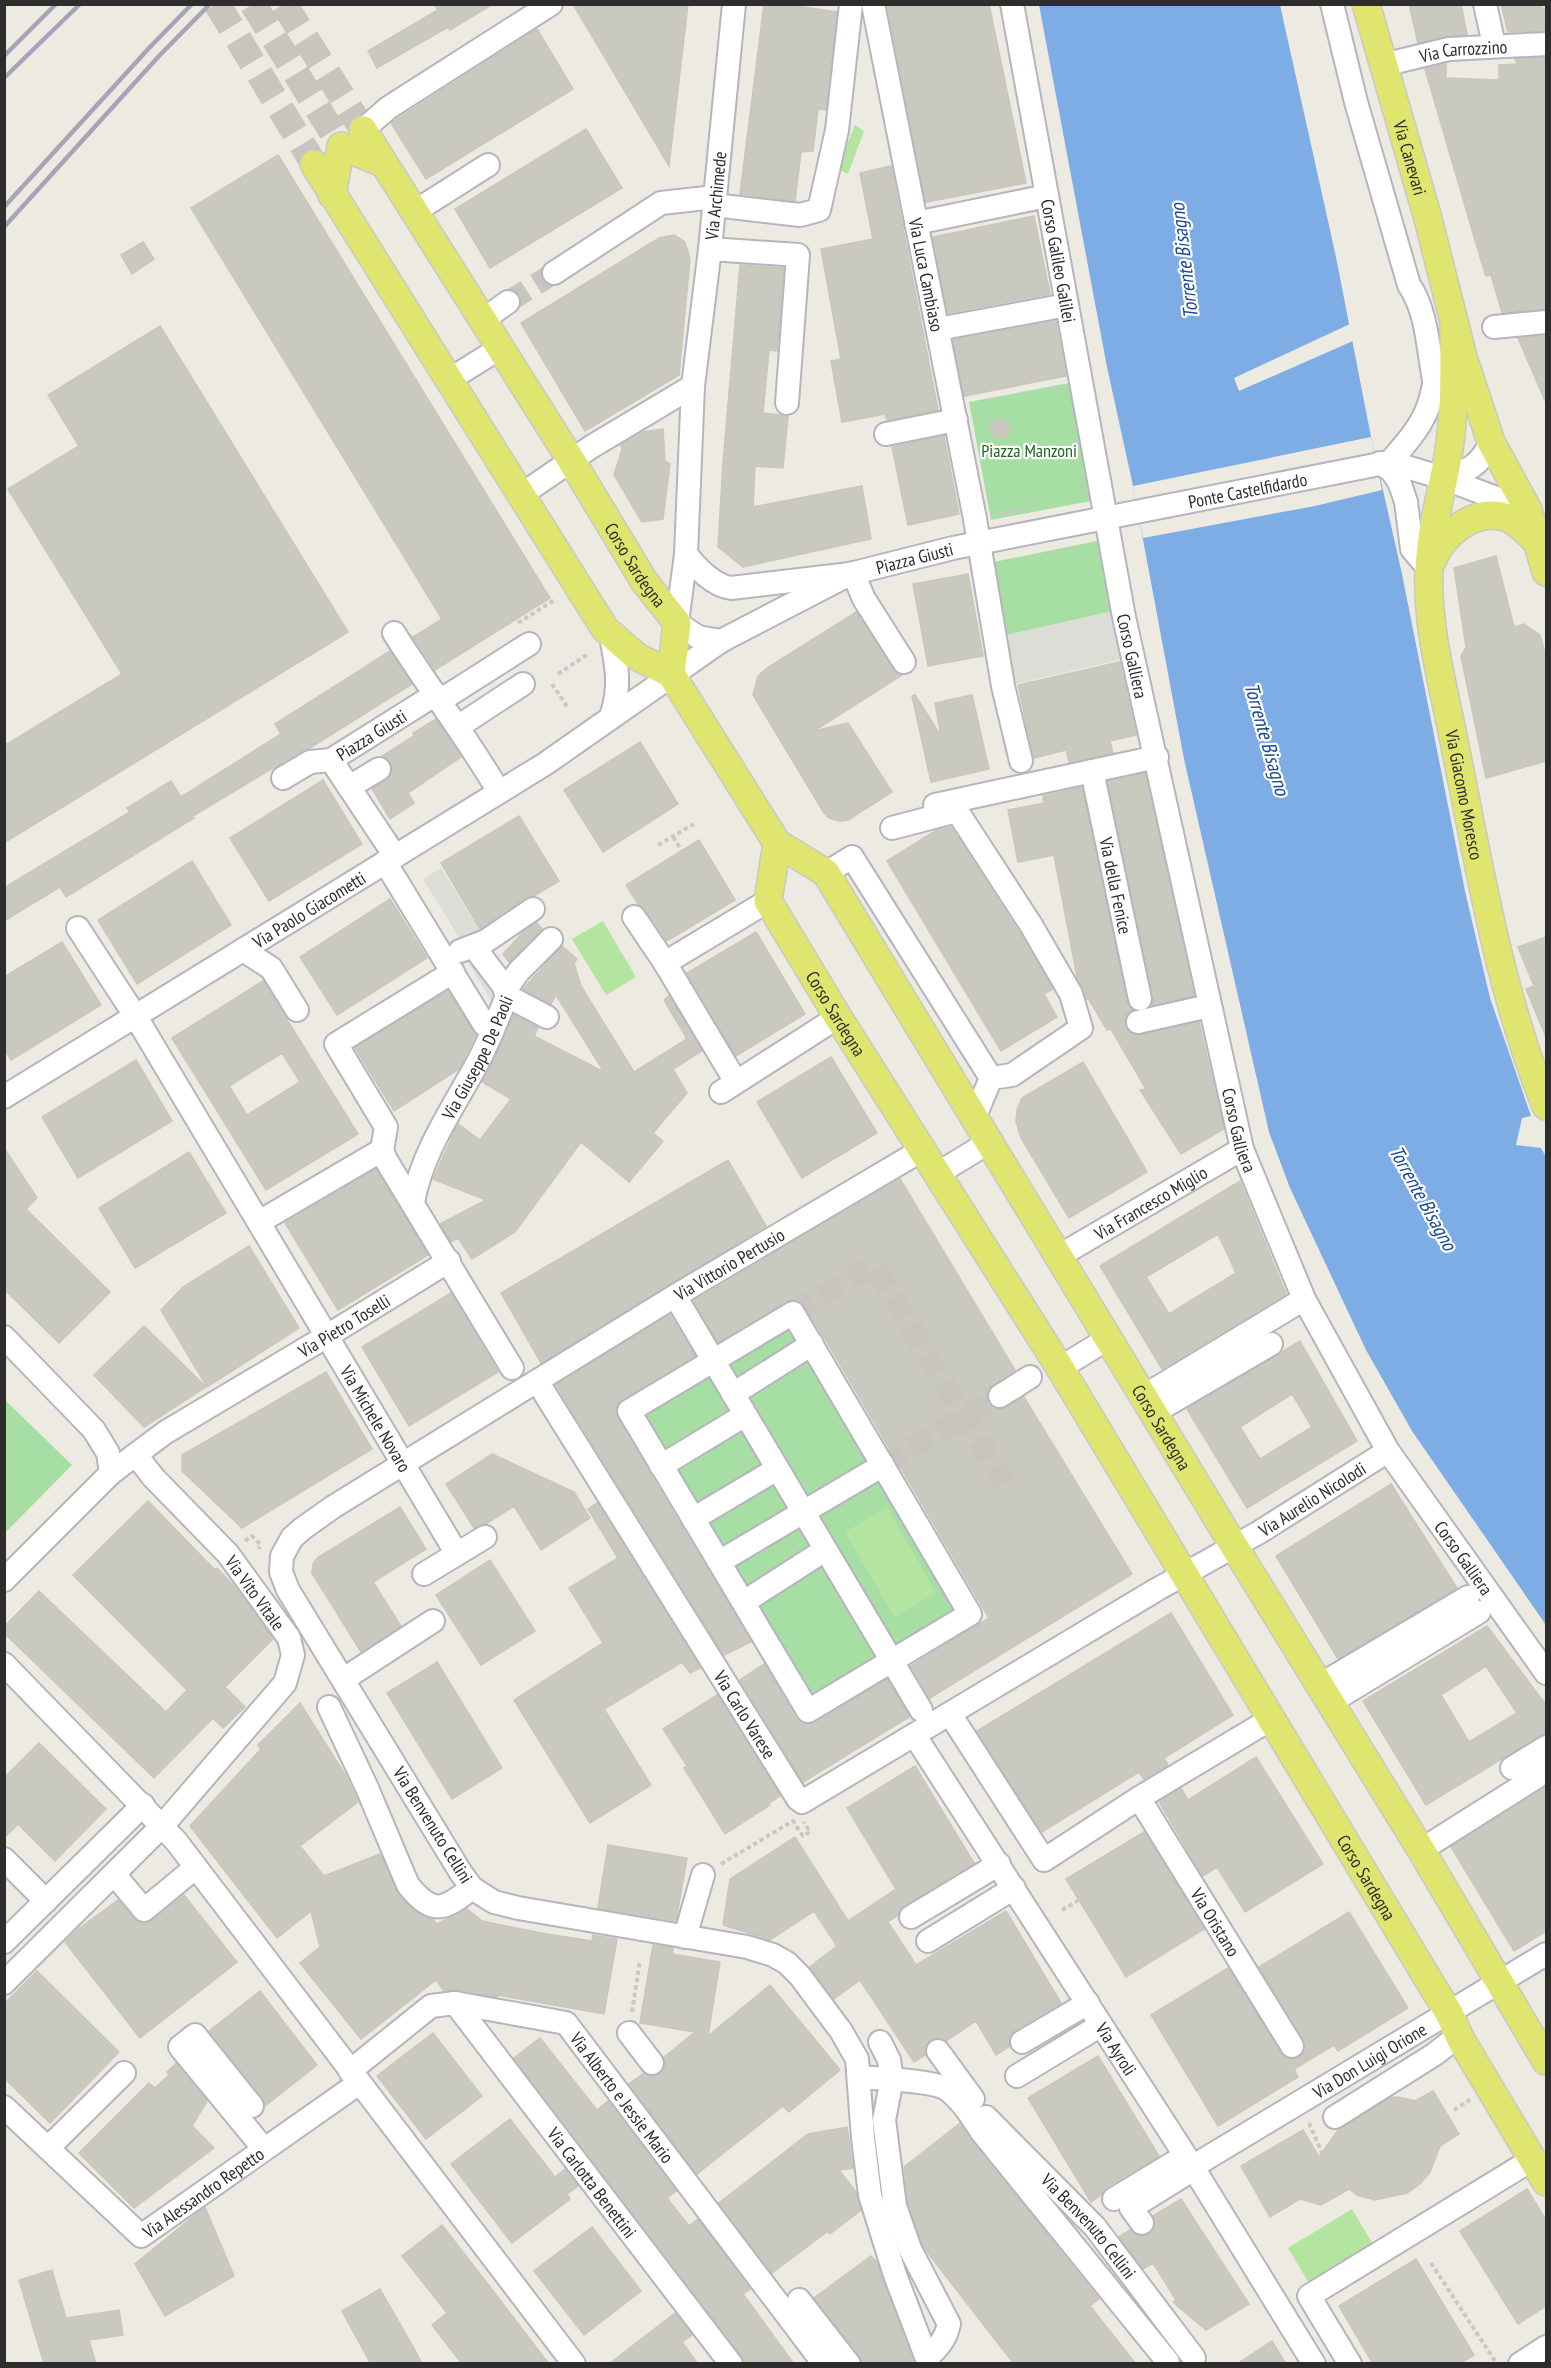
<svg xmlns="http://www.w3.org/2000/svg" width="1551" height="2368" font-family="'PT Sans Narrow',sans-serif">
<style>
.green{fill:#a6dea3}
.pitch{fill:#b3e4a0}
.plaza{fill:#ddddd7}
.water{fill:#7eace4}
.pier{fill:#edebe1}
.building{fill:#c9c9bf;stroke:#c8c7ba;stroke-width:1.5;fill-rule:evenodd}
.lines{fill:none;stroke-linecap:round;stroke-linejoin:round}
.minor-tunnel{stroke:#c7c5bd;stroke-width:22;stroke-dasharray:22 11;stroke-linecap:butt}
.major-tunnel{stroke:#c7c5bd;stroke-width:27;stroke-dasharray:27 14;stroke-linecap:butt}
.minor-casing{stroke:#b5b4bf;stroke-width:26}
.major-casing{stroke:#c8c8c8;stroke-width:30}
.path{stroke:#c8c8c8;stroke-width:4;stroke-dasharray:4.5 3;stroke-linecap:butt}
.minor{stroke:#fff;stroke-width:22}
.major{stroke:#dfe56e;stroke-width:27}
.rail{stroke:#a6a4b5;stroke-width:4.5}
.labels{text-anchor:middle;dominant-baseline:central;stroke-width:4.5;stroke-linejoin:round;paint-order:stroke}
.street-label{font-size:18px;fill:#2d2d2d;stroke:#fff}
.park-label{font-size:18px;fill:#226527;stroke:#fff}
.water-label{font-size:20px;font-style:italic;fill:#1a4793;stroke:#fff}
</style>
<rect width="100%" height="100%" fill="#edebe1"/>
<!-- green -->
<path class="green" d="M1069,383l22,118 -100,19 -22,-118z
M1097,541l16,70 -110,25 -14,-73z
M790,1323l172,289 -152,82 -173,-282z
M4,1399l68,66 -67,68h-1z"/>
<!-- pitch -->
<path class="pitch" d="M855,125l9,6 -16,43 -11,-5z
M603,921l33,56 -30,18 -34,-56z
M887,1507l49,86 -42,24 -49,-85z
M1352,2209l22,37 -64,39 -22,-37z"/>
<!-- plaza -->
<path class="plaza" d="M1113,611l10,48 -108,25 -12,-48z
M441,868l66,106 -14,30 -28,-47 4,-3 -46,-75z"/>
<!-- water -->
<path class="water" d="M1039,5h241l56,252 35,180 31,137 63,317 25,107 41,118 -9,2 -6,27 25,3 5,9v468l-134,-194 -46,-81 -76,-162 -21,-56 -85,-373 -51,-273 -26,-119z"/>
<!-- pier -->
<path class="pier" d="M1350,324l3,17 -114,50 -5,-13z
M1371,437l11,53 -67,16 -172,32 -10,-52z"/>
<!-- building -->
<path class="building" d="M434,4h59l-43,26 -2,-3 -71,41 -9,-17 70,-41z
M573,4h115l-19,162z
M764,4h18l55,8 -11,98 -8,-1 -5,42 -12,1 -6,49 -55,-7z
M887,4h102l37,179 -100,19z
M1409,4h52l6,31 -21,1 -28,7z
M1501,4h40v4h5v23l-38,1z
M537,29l36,60 -147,90 -35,-56z
M1546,57v252l-44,4 -11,-38 -5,1 -6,-19 -55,-188 21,-5v14l53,2v-15l18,-1 -2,-5z
M586,129l36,59 -132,80 -35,-59z
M278,155l272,443 -115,72 -22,-33 29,-18 -251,-411z
M891,166l47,244 -51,10 -2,-6 -43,8 -11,-61 10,-2 -20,-110 52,-10 -13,-66z
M1034,216l16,78 -102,19 -15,-76z
M674,235l11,7 5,17 -11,116 -94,56 -64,-108 138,-85z
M143,242l11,17 -22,15 -11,-19z
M740,265l44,3 -7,83 -8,-1 -6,63 25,3 -5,52 -28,-2 -2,41 109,-21 9,53 -128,28 -25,-20 5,-84z
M1056,321l10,55 -102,20 -11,-56z
M160,326l188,306 -344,211v-97l118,-72 -114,-185 71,-43 -31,-51z
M1546,336v67l-28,-65z
M1000,418l7,3 3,6 -2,8 -7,3 -7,-2 -5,-11z
M663,429l2,32 5,3 -7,55 -21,3 -28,-47 8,-26 -1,-4 22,-13z
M944,436l15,78 -51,11 -16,-78z
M1496,556l18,71 10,-3 16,11 6,22v104l-60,17 -25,-122 5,-9 -12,-79z
M968,574l15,82 -55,10 -15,-82z
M856,612l37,57 9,6 -88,56 34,-8 44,69 -44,28 -9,1 -10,-3 -5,-5 -71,-118 5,-19 9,-8z
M390,651l22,33 -102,64 -7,2 -110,66 1,2 -128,79 -6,-10 -56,34v-33l126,-76 -3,-4 44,-27 10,16 100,-63 -6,-10z
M1120,662l16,73 -26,6 3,12 -44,9 -3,-12 -32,8 -16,-73z
M915,695l26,41 -6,-33 37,-8 17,74 -58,13 -19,-86z
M436,719l25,38 -53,36 6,10 -24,16 -18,-30 19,-14v-12l-9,-7 32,-20 -1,-3z
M640,742l38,62 -75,48 -39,-62z
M1145,773l49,223 -42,9 1,-9 -45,-215z
M323,780l39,64 -93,57 -39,-63z
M1082,787l45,215 6,8 -8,7v9l4,6 11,3 59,-13 25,107 -43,25 -41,-64 6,-1 -35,-60 -4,1 -19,-32 -1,1 -10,-22 -23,-122 -36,7 -10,-52 36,-7 -1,-7z
M519,816l40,65 -25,15 -9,2 -45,31 -39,-66z
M951,827l68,105 34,57 -9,5 13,23 -56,34 -114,-190 48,-30z
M699,840l36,60 -68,41 -22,-32 -7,-5 -12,-19z
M192,861l39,64 -94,59 -39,-64z
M390,899l37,59 -90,57 -37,-58z
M537,923l5,6 -33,33 -6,-8 20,-22z
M756,932l49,82 -69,42 -49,-83z
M1546,937v100l-20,-48 8,-3 -16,-39z
M62,942l39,63 -90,55 -7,-11v-72z
M562,946l15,13 -3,4 7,23 53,86 53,-33 -23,-39 5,-4 33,55 -29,18 14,24 -34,40 10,8 -34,41 -48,-40 -66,90 -43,27 -14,-21 -7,4 -11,-18 46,-24 -53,-21 25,-55 22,16 31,-41 -29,-17 32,-67 24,13 -4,8 70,36 -48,-77 -5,9 -28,-15z
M263,981l95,153 -92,56 -94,-152zM282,1053l18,29 -53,33 -18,-29z
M448,991l28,45 -2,2 -15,31 -65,42 -39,-63z
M831,1057l46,76 -75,45 -45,-76z
M136,1060l36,61 -94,57 -36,-61z
M1083,1062l64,110 -78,46 -48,-80 -5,-17 1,-11 5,-12z
M4,1148l33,50 -11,11 84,83 -51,51 -55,-54z
M189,1152l37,61 -91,55 -36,-60z
M728,1160l38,66 -225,137 -40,-70z
M376,1169l52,86 -90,55 -53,-87z
M900,1179l115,191 -27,19 -1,7 1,7 5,5 8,1 23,-12 108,177 -202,124 -19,-32 78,-48 -165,-281 -20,-31 -5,-5 -7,-1 -74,42 -24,-41z
M1240,1181l46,113 -124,75 -62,-103zM1218,1234l18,39 -67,41 -23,-37z
M249,1246l50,82 -92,59 -46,-77 22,-23z
M451,1293l47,79 -89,54 -47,-79z
M670,1315l25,41 -73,43 -5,6 -1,7 33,60 102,170 -27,13 -168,-270z
M144,1326l62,61 -62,40 -50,-52z
M1300,1341l57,100 -110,67 -60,-99zM1292,1394l20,33 -52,32 -20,-32z
M326,1372l46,77 -130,79 -60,-57v-16z
M492,1454l82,38 16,26 -49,32 -27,-44 -28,18 -12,4 -28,-44z
M1391,1484l66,104 -119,71 -62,-103z
M148,1501l67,69 2,-2 17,18 39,53 -48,48 20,20 -22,21 -10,-10 -59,60 -150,-145v-6l35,-36 127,121 21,-22 -114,-115z
M597,1503l103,165 -10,5 -8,-11 -78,47 47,76 -61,38 -76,-123 89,-57 -34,-55 49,-30 -30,-49z
M400,1507l26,42 -53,33 28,44 -40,26 -49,-79 1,-9 4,-6z
M490,1560l45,71 -54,34 -45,-70z
M1171,1613l62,102 -69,43 4,7 -24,14 -5,-7 -97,60 -65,-101z
M1487,1626l59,79v27l-120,73 -63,-104zM1486,1666l31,47 -48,29 -28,-47z
M437,1662l65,106 -50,31 -65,-106z
M764,1664l32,54 6,5h13l72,-44 22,38 -106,65 -63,-102z
M717,1695l63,101 -11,7 1,2 -45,29 -41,-66 3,-2 -24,-37z
M300,1703l46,73 12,26 -58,44 24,30 56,-22 18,40 18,18 16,7 5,5 30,-15 15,12 59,12 51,8 1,-6 24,4 -13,75 -107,-19v2l-40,-7 -13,1 -8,-11 -75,59 -61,-76 20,-16 -9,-36 -34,27 -87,-112 71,-77 -3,-4z
M39,1743l67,66 -51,52 -37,-37 -14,14v-60z
M1256,1757l67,107 -78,48 -28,-45 -14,9 -44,-74 22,-14 7,12z
M915,1766l59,97 -70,42 -6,10 -10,7 28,43 90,-54 55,92 -46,27 -5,6v10l-14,9 -20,-34 -30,20 -9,-3 -6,2 -6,6v9l-11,7 -54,-82 -26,19 -24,-32 27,-21 -23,-35 -44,29 -47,-15 7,-46 65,-42 53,84 48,-32 -49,-81z
M1546,1787v144l-32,20 -63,-104z
M1144,1832l60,97 -78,48 -60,-98z
M608,1845l79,13 -11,63 -78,-13z
M184,1895l53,67 -97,76 -75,-96 12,-12 41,-30 16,19 12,4 7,-3z
M1349,1912l59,96 -70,43 -4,-6 -40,24 4,8 -80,49 -67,-111 77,-47 53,85 5,5h13l5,-6v-13l-45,-72z
M653,1945l20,3 -1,6 48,8 -12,74 62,-51 70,85 -51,42 -6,-6 -86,68 -68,-90 15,-11 9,3 8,-3 4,-5 -1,-11 31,-25 -55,-9z
M37,1971l82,81 -69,71 -46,-45v-74z
M260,1991l57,74 -52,41 -2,-8 -54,-67z
M433,2033l49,63 -56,43 -49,-63z
M540,2038l57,72 11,-9 68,90 -9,7 22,28 9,-7 52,70 -7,5 51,70h-50l-2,-8 -228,-298z
M1098,2056l61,100 -52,31 -6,8 -10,7 -63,-104z
M176,2063l31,38 -15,25 22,22 -80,60 -55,-55 70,-70 6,5 14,-13 -2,-3z
M1433,2091l26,43 -19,12 -10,26 -10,12 -13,9 -32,7 -18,-5 -8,-6 -28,16 -21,-6 -30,18 -29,-51 62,-36 16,27 19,-27 52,-32 8,-1 17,4z
M510,2119l45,58 10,-8 13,17 -11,8 3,5 -58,44 -61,-79z
M960,2123l10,16 129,160 -9,7 46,58h-122l-83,-107 -9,-13 -14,-41 -4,-36z
M847,2127l6,41 -14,2 17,22 5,18 -31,24 -2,-3 -56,42 -53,-70 89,-69z
M1527,2189l19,31v86l-28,18 -58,-93z
M1181,2199l68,105 -43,26 -33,-28 3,-2 -23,-37 -10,6 -24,-32 11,-7 7,6 12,-2 6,-6 -2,-12z
M205,2207l29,69 -69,40 -30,-52z
M442,2225l45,58 62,81h-87l-30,-39 15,-12 -45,-57z
M592,2227l49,64 -57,44 -50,-64z
M871,2256l6,6 37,102h-52l-2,-8 -46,-58z
M1416,2259l58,96 -15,9h-86l-34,-58z
M52,2270l14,48 53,-8 4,25 -34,5 7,24h-52l-25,-84z
M380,2289l35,61 7,14h-51l-29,-53z
M675,2313l17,22 -10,7 16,22h-89z
M1272,2341l14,23h-49z"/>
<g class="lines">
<!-- minor-tunnel -->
<path class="minor-tunnel" d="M508,302l46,-29
M793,1313l81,-48 90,152 42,66
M883,1465l117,-69"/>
<!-- major-tunnel -->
<path class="major-tunnel" d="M217,4l97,160
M253,4l88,142
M284,4l79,126"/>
<defs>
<g id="minor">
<path id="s1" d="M873,4l102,515 28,167 18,75"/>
<path id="s2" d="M1012,4l112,613 118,532 62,150 84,152 158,222"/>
<path d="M1332,4l24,98 53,183c18,26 19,64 25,95"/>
<path d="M1485,4l9,41"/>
<path id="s3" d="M1383,65l66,-16 97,-5"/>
<path d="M363,130l25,-22 163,-104"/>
<path d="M714,205l86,10 19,-5 18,-80 14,-126"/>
<path d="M414,212l74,-47"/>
<path d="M916,223l131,-27"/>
<path d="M710,249l88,6 -11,148"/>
<path d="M554,273l107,-70 54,-6"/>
<path d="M483,320l25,-18"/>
<path d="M1494,327l52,-5"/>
<path d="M938,329l129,-24"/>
<path d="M449,380l51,-32"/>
<path d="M886,434l70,-14"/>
<path d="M1390,462c14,-17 30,-33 38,-55 5,-13 6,-27 11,-41"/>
<path d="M1380,463l12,8 8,13 6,18 6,47 17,20"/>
<path d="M1443,478c25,-7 37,-12 48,-36"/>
<path d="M521,495l70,-48 102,-61"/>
<path id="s4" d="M686,554c11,14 26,31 45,34l119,-14 103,-26 437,-86 53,16 85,32"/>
<path d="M853,573l11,26 40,63"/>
<path d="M394,633c34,54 73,104 105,159"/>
<path id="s5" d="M721,641l-23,-4 -21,-14 9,-69 7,-168 17,-137 24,-245"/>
<path d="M441,700l88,-56"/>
<path d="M611,717c10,-30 6,-50 0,-80"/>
<path d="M459,726l64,-42"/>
<path d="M331,760l64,96"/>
<path id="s6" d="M1092,771l48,228"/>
<path id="s7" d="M283,778l27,-16 21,-2 105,-66"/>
<path d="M349,787l30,-18"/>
<path d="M935,805l222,-48"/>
<path d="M892,828l65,-17 74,114 40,69 10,34 -69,47 -21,3 -16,38"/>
<path d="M385,862l99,162"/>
<path d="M826,873l26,-16 139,221"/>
<path d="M634,917l31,46"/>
<path id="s8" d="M78,928l58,89 321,537 28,-17"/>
<path d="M243,950l28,18 26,42"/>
<path d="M460,951l26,-10 47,-32"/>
<path d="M453,972l-117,72 50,83 -4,23 4,10 126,208"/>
<path d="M506,989l13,-18 32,-32"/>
<path d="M507,996l40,21"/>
<path d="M1138,1022l71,-16"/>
<path d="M736,1082l-71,-119 103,-62"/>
<path d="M721,1092l117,-75"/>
<path id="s9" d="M4,1097l541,-333 176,-123 129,-67"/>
<path d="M937,1174l54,-33"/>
<path id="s10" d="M413,1202c9,-51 42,-97 66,-142 11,-21 19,-43 28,-64l-4,-11 -29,-38"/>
<path d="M259,1222l123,-72"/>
<path id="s11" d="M1059,1256l183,-107"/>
<path d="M681,1306l240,404"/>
<path d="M793,1313l177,301 -162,97 -179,-300z"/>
<path d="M4,1337l90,93 14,23 3,20 -107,107"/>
<path d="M1060,1368l49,-30"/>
<path id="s12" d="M537,1381l138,-85 247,-146"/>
<path d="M733,1394l79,-50"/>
<path d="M1000,1396l30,-19"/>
<path d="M1144,1396l160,-97"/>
<path d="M1153,1413l118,-69"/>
<path d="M661,1466l84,-51"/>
<path id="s13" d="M111,1473l55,-41 161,-96 122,-75"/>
<path d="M693,1519l84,-50"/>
<path d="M719,1562l164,-97"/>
<path d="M424,1574l33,-20"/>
<path d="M744,1602l81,-52"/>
<path d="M4,1664l172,177 398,523"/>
<path d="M344,1679l89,-58"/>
<path d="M1320,1685l148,-88"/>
<path d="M1329,1703l150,-91"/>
<path d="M329,1707l38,81 41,97c25,31 36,25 64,3"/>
<path d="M950,1714l94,146 95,-62 132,-79"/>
<path id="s14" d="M915,1736l279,433 120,195"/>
<path d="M1512,1768l34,-21"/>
<path id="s15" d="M1139,1798l153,248"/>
<path d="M1421,1850l125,-79"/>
<path d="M4,1859l42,42"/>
<path d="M114,1874l30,36 51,-42"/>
<path d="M911,1917l88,-53"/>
<path d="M685,1937l18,-62"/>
<path d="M928,1941l86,-53"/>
<path d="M4,1942l139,-137"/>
<path d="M4,1983l159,-158 122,-142 8,-28 -4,-17 -61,-84 -75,-77 -17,-22"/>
<path id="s16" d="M455,2003l276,361"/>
<path d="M629,2033l23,30"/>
<path d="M880,2042l9,18 3,19 -8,41 11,86 15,43 39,75c-3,14 -10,24 -22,33"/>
<path d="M1022,2042l66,-39"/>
<path d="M938,2051l35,48"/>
<path id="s17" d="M350,2071l81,-65 24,-3 111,20 258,341"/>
<path d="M1017,2076l84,-51"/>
<path d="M859,2077c19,2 76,3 89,13 14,11 24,27 33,41l187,231"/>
<path d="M252,2106l-57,-71 -15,12 84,102"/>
<path id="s18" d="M4,2107l137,129 218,-153"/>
<path id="s19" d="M986,2117l109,110 99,131"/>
<path d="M1335,2117l100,-63 23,-18"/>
<path d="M48,2148l76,-75"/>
<path id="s20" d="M1192,2167l354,-213"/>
<path d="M1114,2199l71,-43"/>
<path d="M1142,2223l-11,-15 63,-39"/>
<path d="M799,2300l50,64"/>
<path id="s21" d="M929,2364l-34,-89 -25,-80 -7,-57 -6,-79 -16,-28 -41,-55 -13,-13 -14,-8 -26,-8 -229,-39 -24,-6 -22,-14 -11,-15 -173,-283 -7,-18 1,-16 10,-18 10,-9 31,-22 204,-126 261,418 4,3 354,-212 102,-57 130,-82"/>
<path d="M1350,2364l-41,-68 224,-137"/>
<path d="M1520,2364l26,-17"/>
</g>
<g id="major">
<path id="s22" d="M1366,4l61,211 36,142 28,85 37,68 18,62"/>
<path id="s23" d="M363,130l208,330 73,121 33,42 -6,51"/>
<path id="s24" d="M314,164l291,465 31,27 35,18 106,169 49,30 408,673 187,304 125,211"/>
<path d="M332,195l9,-49 42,17"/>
<path id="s25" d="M1454,326c0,43 1,88 -6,131 -7,37 -17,73 -19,111 -3,61 16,124 27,183 24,120 44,242 90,355"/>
<path d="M1432,561c11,-27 42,-53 73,-44 13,5 24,17 33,26"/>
<path id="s26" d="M777,843l-9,58 70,116 222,351 371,616 18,29 12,27 85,142"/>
</g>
</defs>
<!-- minor casing -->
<use href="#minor" class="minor-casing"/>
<!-- major casing -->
<use href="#major" class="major-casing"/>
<!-- path -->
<path class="path" d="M1510,203l21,-2 9,5
M997,514l31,-6
M518,623l38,-24
M558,674l30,-20
M552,684l16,24
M673,837l9,14
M658,845l36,-21
M245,1541l7,-5 8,8 -1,5
M721,1864l72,-43 10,15 7,-4 -6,-10
M1062,1910l17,-10
M632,2012l8,-52
M1454,2110l17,-11
M1309,2123l17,39
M1431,2263l66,101"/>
<!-- minor -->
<use href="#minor" class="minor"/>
<!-- major -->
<use href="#major" class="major"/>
<!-- rail -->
<path class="rail" d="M4,56l52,-52
M4,78l76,-74
M4,207l146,-160 42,-43
M4,227l155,-171 51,-52"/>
</g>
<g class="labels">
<!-- street labels -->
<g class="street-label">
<text stroke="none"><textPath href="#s3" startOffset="82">Via Carrozzino</textPath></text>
<text stroke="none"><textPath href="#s22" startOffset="160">Via Canevari</textPath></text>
<text stroke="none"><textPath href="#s5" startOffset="478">Via Archimede</textPath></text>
<text stroke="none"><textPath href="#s2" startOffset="261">Corso Galileo Galilei</textPath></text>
<text stroke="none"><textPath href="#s1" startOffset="276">Via Luca Cambiaso</textPath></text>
<text stroke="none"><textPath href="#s4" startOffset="584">Ponte Castelfidardo</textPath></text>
<text stroke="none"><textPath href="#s4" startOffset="244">Piazza Giusti</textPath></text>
<text stroke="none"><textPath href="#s23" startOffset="513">Corso Sardegna</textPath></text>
<text stroke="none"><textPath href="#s2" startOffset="663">Corso Galliera</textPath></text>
<text stroke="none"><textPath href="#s7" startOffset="100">Piazza Giusti</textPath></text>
<text stroke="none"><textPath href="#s25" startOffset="474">Via Giacomo Moresco</textPath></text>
<text stroke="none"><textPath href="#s6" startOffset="117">Via della Fenice</textPath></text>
<text stroke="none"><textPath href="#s9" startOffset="358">Via Paolo Giacometti</textPath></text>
<text stroke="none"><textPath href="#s26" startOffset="190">Corso Sardegna</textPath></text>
<text stroke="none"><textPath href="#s10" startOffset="159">Via Giuseppe De Paoli</textPath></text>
<text stroke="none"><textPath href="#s2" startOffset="1149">Corso Galliera</textPath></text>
<text stroke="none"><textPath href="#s11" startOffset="106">Via Francesco Miglio</textPath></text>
<text stroke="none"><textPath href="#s12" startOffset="225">Via Vittorio Pertusio</textPath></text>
<text stroke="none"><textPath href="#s13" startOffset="276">Via Pietro Toselli</textPath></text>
<text stroke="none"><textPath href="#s8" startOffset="574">Via Michele Novaro</textPath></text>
<text stroke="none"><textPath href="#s24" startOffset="1534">Corso Sardegna</textPath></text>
<text stroke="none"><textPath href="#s21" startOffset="2550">Via Aurelio Nicolodi</textPath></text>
<text stroke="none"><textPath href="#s2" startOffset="1635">Corso Galliera</textPath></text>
<text transform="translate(255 1593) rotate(54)">Via Vito Vitale</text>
<text stroke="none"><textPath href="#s21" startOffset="1852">Via Carlo Varese</textPath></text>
<text transform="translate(433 1825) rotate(58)">Via Benvenuto Cellini</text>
<text stroke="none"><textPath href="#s26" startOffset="1204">Corso Sardegna</textPath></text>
<text stroke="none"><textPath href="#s15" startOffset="146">Via Oristano</textPath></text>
<text stroke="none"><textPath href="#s14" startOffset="372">Via Ayroli</textPath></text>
<text stroke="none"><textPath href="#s20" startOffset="207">Via Don Luigi Orione</textPath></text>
<text stroke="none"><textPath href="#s17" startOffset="334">Via Alberto e Jessie Mario</textPath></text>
<text stroke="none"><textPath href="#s16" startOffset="226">Via Carlotta Benettini</textPath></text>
<text stroke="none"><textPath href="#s18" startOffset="264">Via Alessandro Repetto</textPath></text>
<text stroke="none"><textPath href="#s19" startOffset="150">Via Benvenuto Cellini</textPath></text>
</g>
<!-- park labels -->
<g class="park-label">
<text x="1029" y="450">Piazza Manzoni</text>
</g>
<!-- water labels -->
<g class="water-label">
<text transform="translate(1184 261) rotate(-97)">Torrente Bisagno</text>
<text transform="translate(1267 739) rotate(74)">Torrente Bisagno</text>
<text transform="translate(1423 1198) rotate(61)">Torrente Bisagno</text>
</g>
</g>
<!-- border -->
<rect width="1551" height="2368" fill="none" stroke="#2d2d2d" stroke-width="12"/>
</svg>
